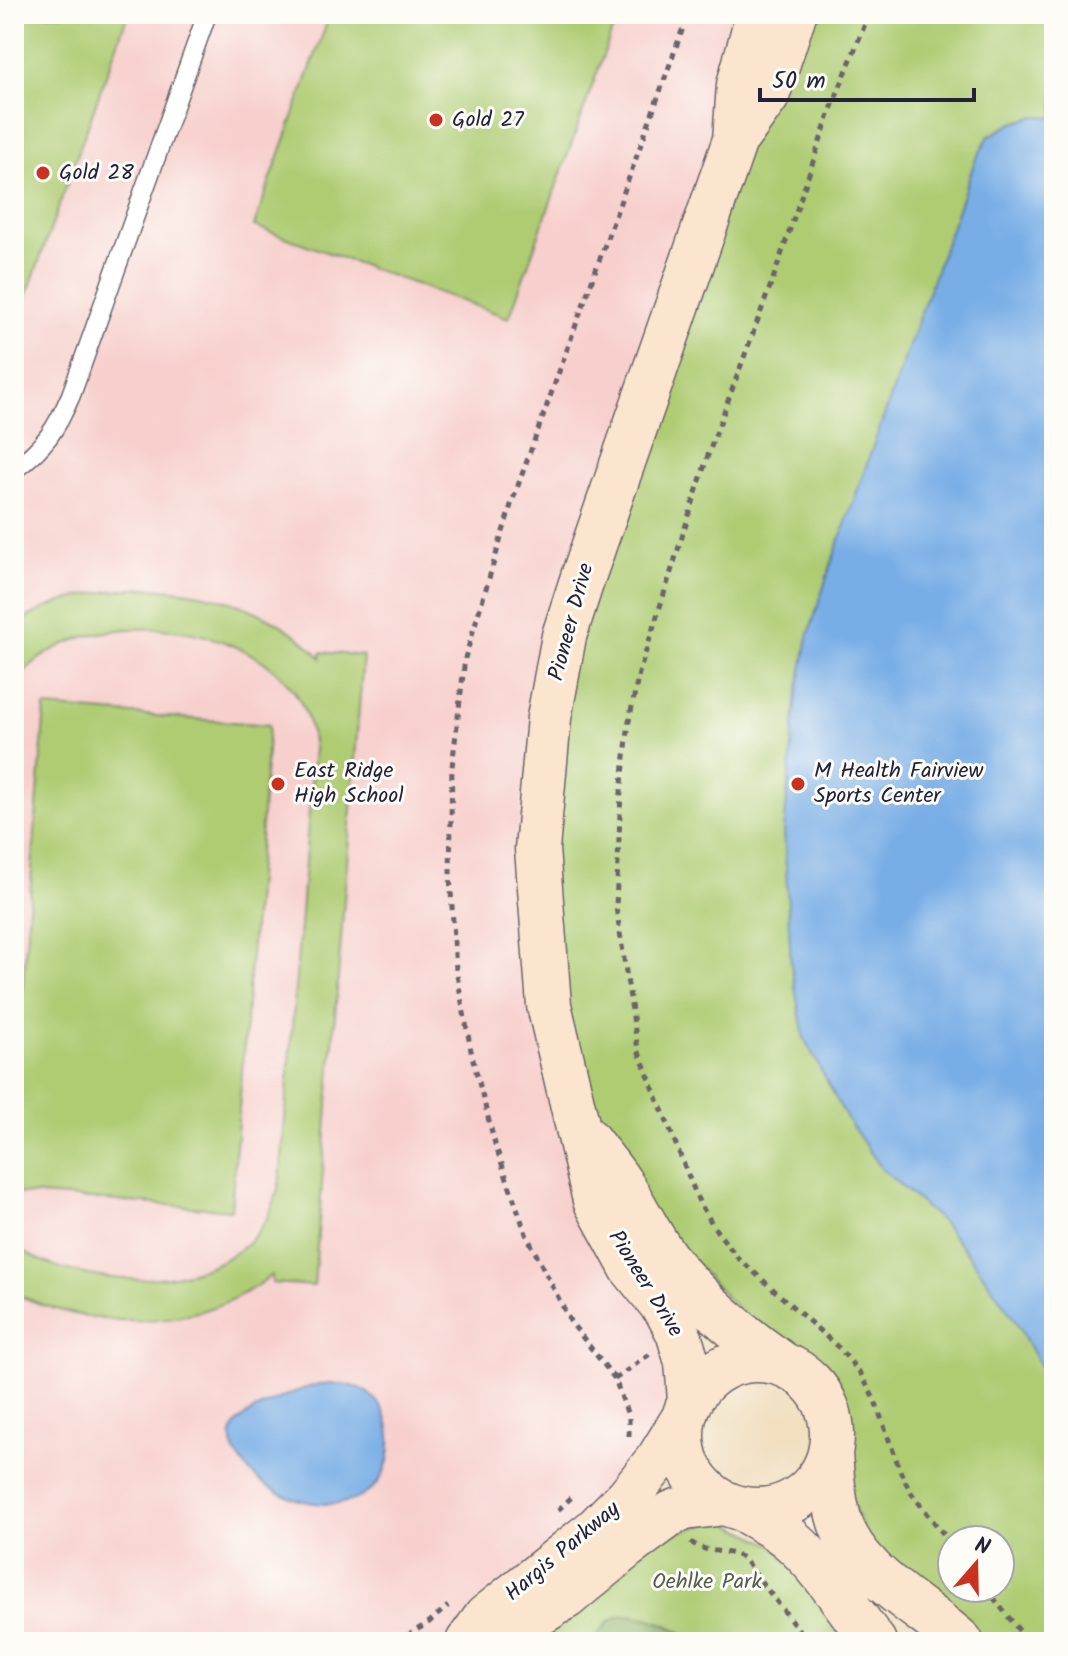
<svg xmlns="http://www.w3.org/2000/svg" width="1068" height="1656" font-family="Kalam,sans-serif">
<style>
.built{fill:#f7d0cd}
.green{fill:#afcc73;stroke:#687757;stroke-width:2;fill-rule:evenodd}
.forest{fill:#8bb065;stroke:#566950;stroke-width:2}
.water{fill:#78ade6;stroke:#4d6890;stroke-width:2}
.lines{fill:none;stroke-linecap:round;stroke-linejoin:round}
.lane-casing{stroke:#6a646a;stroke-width:21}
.secondary-casing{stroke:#6a646a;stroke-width:47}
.path{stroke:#6a646a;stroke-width:5;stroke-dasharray:6 6;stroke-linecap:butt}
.lane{stroke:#fff;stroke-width:18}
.secondary{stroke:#fce5cf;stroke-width:44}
.poi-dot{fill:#c8321e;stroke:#fdfcf7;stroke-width:3}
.labels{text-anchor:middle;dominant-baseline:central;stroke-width:6;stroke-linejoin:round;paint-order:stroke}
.poi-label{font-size:22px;fill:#22223b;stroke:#fdfcf7;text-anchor:start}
.street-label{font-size:22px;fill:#22223b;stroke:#fdfcf7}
.park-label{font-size:22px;fill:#535e4f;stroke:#fdfcf7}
</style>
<rect width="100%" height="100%" fill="#fdfcf7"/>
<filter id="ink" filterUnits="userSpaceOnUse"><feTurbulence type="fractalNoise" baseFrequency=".0125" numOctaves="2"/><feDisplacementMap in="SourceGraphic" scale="16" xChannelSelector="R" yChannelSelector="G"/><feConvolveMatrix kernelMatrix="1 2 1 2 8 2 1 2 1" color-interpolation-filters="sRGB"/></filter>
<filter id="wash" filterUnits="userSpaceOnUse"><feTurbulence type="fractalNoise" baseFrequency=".006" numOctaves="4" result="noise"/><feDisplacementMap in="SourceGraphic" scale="32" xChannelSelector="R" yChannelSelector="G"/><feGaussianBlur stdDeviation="1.8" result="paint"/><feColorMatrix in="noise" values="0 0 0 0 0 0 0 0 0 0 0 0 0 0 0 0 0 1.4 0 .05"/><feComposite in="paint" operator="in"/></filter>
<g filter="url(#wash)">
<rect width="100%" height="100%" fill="#f1dfc0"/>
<!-- built -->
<path class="built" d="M14,14h744l-68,1386 -222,242h-454z"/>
<!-- green -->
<path class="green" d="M14,14h114l-114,317z
M330,14h288l-109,304 -255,-92z
M794,14h260v1628h-93l-84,-67 -45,-135c-1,-32 -14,-54 -40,-72l-172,-186 -71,-177v-287zM952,1540h48v48h-48z
M147,588c64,2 130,22 174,70l1,-6 41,4 -49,630 -42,-3v-8c-74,57 -176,57 -258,18v-47c63,43 192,50 244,-14 14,-19 21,-39 23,-62l33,-423c-4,-23 -9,-44 -25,-62 -58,-71 -220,-79 -275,-1v-58c39,-28 86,-36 133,-38z
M45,707l224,18 -38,485 -217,-17v-98z
M722,1520l53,26 78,96h-350l140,-100z"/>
<!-- forest -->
<path class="forest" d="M624,1615c26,1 51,12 71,27h-100c6,-14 14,-23 29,-27z"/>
<!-- water -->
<path class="water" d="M1035,116l19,1v1275l-38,-70 -41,-59 -33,-41 -60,-53 -35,-50 -43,-81 -13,-73 -7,-134 12,-128 12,-66 22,-70 145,-406 14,-25 24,-13z
M320,1384c17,0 34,-1 48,9 13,10 21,26 22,42 4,70 -59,82 -112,57 -15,-7 -28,-18 -37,-31 -24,-31 2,-46 28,-58 17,-8 33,-15 51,-19z"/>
</g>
<g filter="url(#ink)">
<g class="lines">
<defs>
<path id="lane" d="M14,470c31,-24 42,-40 57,-75l136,-381"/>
<path id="secondary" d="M739,135l28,-39 27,-82
M587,1139c11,15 24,29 34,45 16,24 28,51 45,74 32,42 72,75 115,105
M682 1435a75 75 0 1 1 150 0a75 75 0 1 1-150 0Z
M690,1400l-3,-38 -9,-30 -11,-21 -35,-43 -37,-68 -46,-195 -12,-156 12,-131 15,-82 19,-59 152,-437 4,-55 19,-71
M830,1454c2,23 3,46 10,68 17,53 82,84 121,120
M742,1509c17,10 34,18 48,30 30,25 60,72 84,103
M468,1642l18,-25 109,-87 33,-33 31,-39 24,-39
M491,1642l6,-2 70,-44 59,-49 46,-34 13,-5 39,-5"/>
</defs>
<!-- lane casing -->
<use href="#lane" class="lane-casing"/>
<!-- secondary casing -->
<use href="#secondary" class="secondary-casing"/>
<!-- path -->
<path class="path" d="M869,14l-39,98 -56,164 -66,179 -69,218 -10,48 -8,71 -5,115 22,143 61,152 17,28 22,28 101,90 22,26 14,27 26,72 11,21 40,51
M615,1379l35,-25
M629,1436v-18l-14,-39 -45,-58 -44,-87 -31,-90 -23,-88 -16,-86 -6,-95 2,-108 13,-109 46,-153 177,-491
M558,1510l16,-15
M691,1542c16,13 35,6 52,16l65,84
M986,1588l42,54
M397,1642l31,-19 20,-17"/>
<!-- lane -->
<use href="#lane" class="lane"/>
<!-- secondary -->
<use href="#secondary" class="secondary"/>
</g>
</g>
<!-- markers -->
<g class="poi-dot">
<circle cx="436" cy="120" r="8"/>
<circle cx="43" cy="173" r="8"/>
<circle cx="278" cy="784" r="8"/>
<circle cx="798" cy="784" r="8"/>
</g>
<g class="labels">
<!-- poi labels -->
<g class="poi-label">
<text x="452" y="120">Gold 27</text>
<text x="59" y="173">Gold 28</text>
<text x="294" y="771">East Ridge<tspan x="294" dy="25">High School</tspan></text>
<text x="814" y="771">M Health Fairview<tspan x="814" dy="25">Sports Center</tspan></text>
</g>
<!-- street labels -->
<g class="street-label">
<text transform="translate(572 622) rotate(-75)">Pioneer Drive</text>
<text transform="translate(645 1284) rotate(58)">Pioneer Drive</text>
<text transform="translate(563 1552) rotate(-40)">Hargis Parkway</text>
</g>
<!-- park labels -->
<g class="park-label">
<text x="707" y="1582">Oehlke Park</text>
</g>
</g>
<!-- margin -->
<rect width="1068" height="1656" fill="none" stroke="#fdfcf7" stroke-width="48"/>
<!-- north arrow -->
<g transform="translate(976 1564) rotate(20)"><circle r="38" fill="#fdfcf7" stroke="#a5a5ac" stroke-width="2"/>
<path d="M0-6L14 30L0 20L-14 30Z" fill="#c8321e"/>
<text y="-12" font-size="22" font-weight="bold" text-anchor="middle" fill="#22223b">N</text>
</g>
<!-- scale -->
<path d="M760 88v12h214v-12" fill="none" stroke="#22223b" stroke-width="4"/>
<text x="772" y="88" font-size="24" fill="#22223b" stroke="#fdfcf7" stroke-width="6" paint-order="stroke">50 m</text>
</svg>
